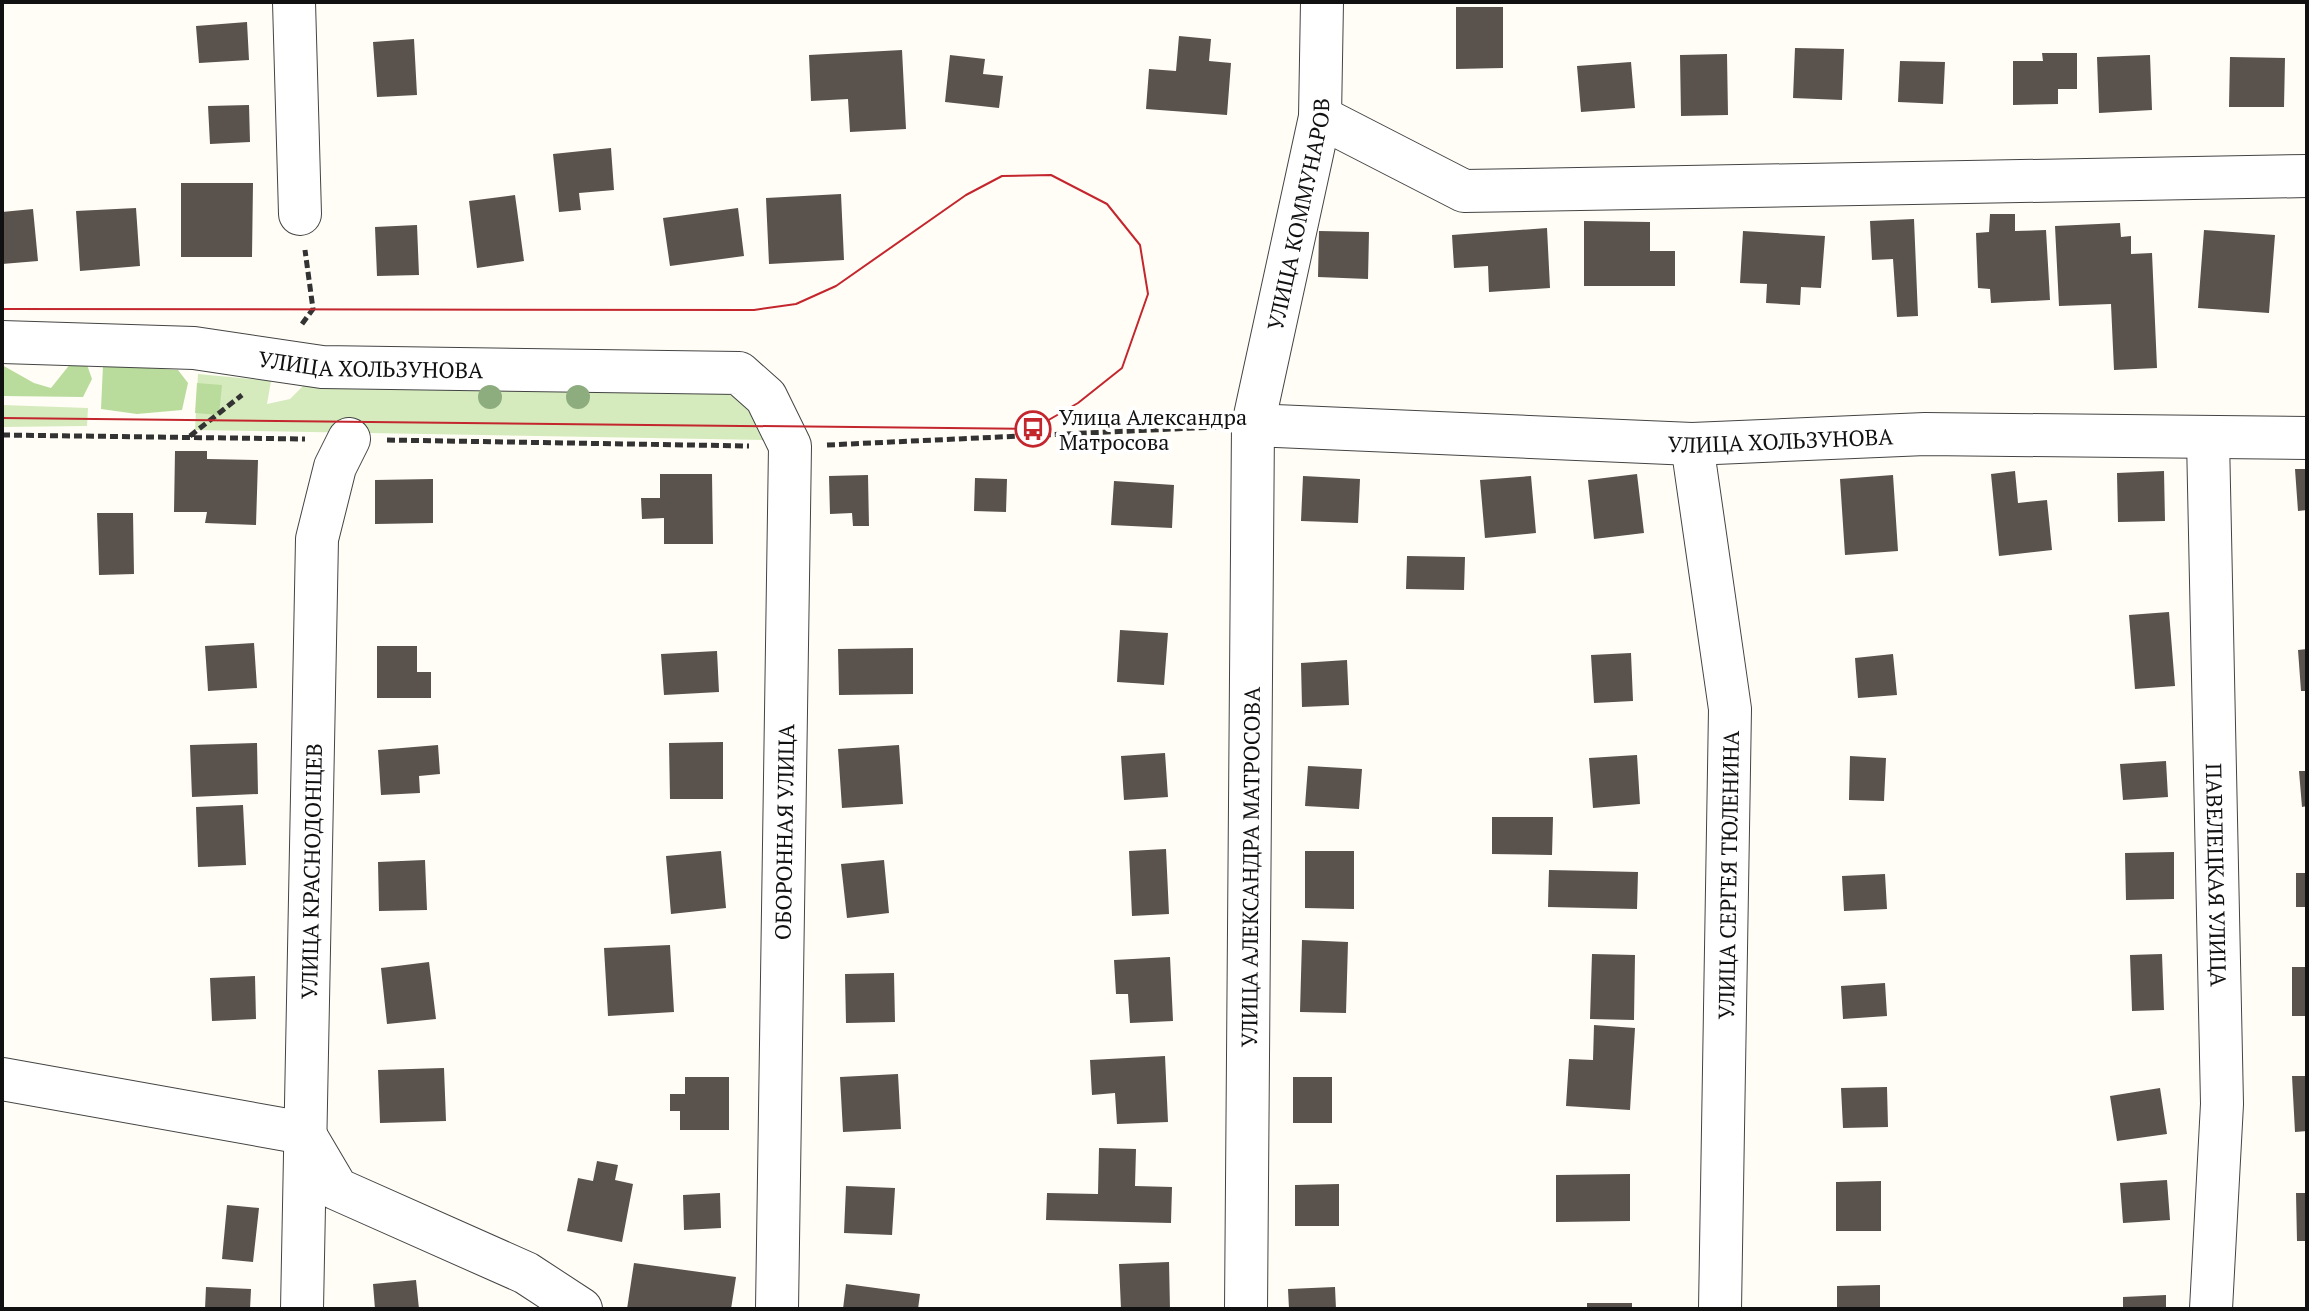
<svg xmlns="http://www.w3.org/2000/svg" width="2309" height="1311" font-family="'PT Serif',serif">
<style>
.green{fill:#d5ebbd}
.forest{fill:#b9dc9c}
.building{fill:#5a524d}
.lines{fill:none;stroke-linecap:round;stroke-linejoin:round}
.street-casing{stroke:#444;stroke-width:44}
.path{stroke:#333;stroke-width:5;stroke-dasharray:8 4;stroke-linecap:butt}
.street{stroke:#fff;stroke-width:42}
.tram{stroke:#c4262e;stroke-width:2}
.tree{fill:#8dad7f}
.labels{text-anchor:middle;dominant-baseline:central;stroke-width:8;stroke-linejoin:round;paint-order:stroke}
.street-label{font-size:22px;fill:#111;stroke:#fff}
.poi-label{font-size:22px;fill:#111;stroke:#fff;text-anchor:start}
</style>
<rect width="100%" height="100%" fill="#fffdf5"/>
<!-- green -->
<path class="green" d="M198,374l73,7 -4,23 23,-5 16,-16 429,3 33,54 -573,-10z
M2,405l86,3 -1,18 -85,1z"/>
<!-- forest -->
<path class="forest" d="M86,362l6,17 -9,18 -81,-1v-31l32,18 17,5 20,-25z
M103,365l75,5 10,13 -6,27 -45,4 -36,-5z
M197,383l25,2 -3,30 -24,-2z"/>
<!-- building -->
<path class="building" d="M1456,7h47v61l-47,1z
M247,22l2,38 -50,3 -3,-37z
M1179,36l32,3 -2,22 22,2 -4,52 -81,-6 3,-40 27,2z
M414,39l3,56 -40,2 -4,-55z
M1795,48l49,1 -2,51 -49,-2z
M902,50l4,79 -56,3 -2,-33 -37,2 -2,-46z
M2042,53h35v36h-19v15l-45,1v-44h30z
M1727,54l1,61 -47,1 -1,-61z
M950,55l35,4 -2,15 20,2 -4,32 -54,-6z
M2150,55l2,55 -53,3 -2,-56z
M2230,57l55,1 -1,49h-55z
M1900,61l45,1 -2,42 -45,-2z
M1631,62l4,46 -54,4 -4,-46z
M249,105l1,37 -40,2 -2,-38z
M611,148l3,42 -35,3 2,17 -22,2 -6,-58z
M181,183h72l-1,74h-71z
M841,194l3,66 -75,4 -3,-66z
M515,195l9,66 -47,7 -8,-67z
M136,208l4,58 -60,5 -4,-60z
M738,208l6,48 -74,10 -7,-48z
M33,209l5,52 -36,3v-52z
M1990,214h25v17l31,-1 4,70 -59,3 -1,-14 -12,-1 -2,-55 13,-1z
M1914,219l4,97 -21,1 -4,-58 -21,1 -2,-39z
M1584,221l66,1v29h25v35h-91z
M2120,223l1,14 10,-1v18l21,-1 5,115 -43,2 -3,-66 -52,2 -4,-80z
M417,225l2,50 -42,1 -2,-49z
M1547,228l3,60 -61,4 -1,-26 -34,2 -2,-33z
M2204,230l71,5 -6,78 -71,-5z
M1319,231l50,1 -1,47 -50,-2z
M1743,231l82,5 -4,52 -20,-1 -1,18 -34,-2 1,-19 -27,-1z
M175,451h32v8l51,1 -2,65 -51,-2 2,-11h-33z
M2295,469h12v41l-9,1z
M2015,471l3,32 29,-3 5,50 -53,6 -8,-82z
M2164,471l1,50 -47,1 -1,-49z
M660,474h52l1,70h-49v-26l-22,1 -1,-21h19z
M1637,474l7,59 -50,6 -6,-59z
M868,475l1,51h-16l-1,-13 -22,1 -1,-38z
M1893,475l5,76 -53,4 -5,-76z
M1303,476l57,3 -2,44 -57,-2z
M1531,476l5,57 -51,5 -5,-58z
M975,478l32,1 -1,33 -32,-1z
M433,479v44l-58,1v-44z
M1114,481l60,4 -2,43 -61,-3z
M97,513h36l1,61 -35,1z
M1407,556l58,1 -1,33 -58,-1z
M2169,612l6,74 -40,3 -6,-74z
M1120,630l48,3 -4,52 -47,-3z
M254,643l3,45 -49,3 -3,-45z
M377,646h40v26h14v26h-54z
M913,648v46l-74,1 -1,-46z
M2307,649v42h-6l-3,-41z
M717,651l2,41 -55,3 -3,-41z
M1631,653l2,48 -39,2 -3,-48z
M1893,654l4,41 -39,3 -3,-40z
M1347,660l2,45 -47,2 -1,-44z
M723,742v57h-53l-1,-56z
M257,743l1,51 -66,3 -2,-52z
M438,745l2,29 -21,2 1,17 -39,2 -3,-45z
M899,745l4,59 -61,4 -4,-59z
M1165,753l3,44 -44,3 -3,-44z
M1637,755l3,49 -47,4 -4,-50z
M1850,756l36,2 -2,43 -35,-1z
M2166,761l2,36 -45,3 -3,-36z
M1308,766l54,3 -3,40 -54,-3z
M2299,771h8v35l-5,1z
M243,805l3,60 -48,2 -2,-60z
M1492,817h61l-1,38 -60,-1z
M1166,849l3,65 -37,2 -3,-65z
M721,851l5,57 -55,6 -5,-58z
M1305,851h49v58l-49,-1z
M2174,852v47l-48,1 -1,-47z
M425,860l2,50 -48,1 -1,-49z
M884,860l5,53 -42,5 -6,-54z
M1549,870l89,2 -1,37 -89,-2z
M2296,873h11v34h-11z
M1885,874l2,35 -43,2 -2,-35z
M1302,940l46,2 -2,71 -46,-1z
M670,945l4,67 -66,4 -4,-68z
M1592,954l43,1 -1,65 -44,-1z
M2162,954l2,56 -32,1 -2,-56z
M1170,957l3,64 -43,2 -2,-29h-12l-2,-34z
M429,962l7,57 -49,5 -6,-56z
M2292,967h15v49h-15z
M894,973l1,49 -49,1 -1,-49z
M255,976l1,43 -44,2 -2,-43z
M1885,983l2,33 -44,3 -2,-33z
M1594,1025l41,3 -5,82 -64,-4 3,-47 24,1z
M1165,1056l3,66 -51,2 -2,-31 -23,2 -2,-35z
M444,1068l2,53 -66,2 -2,-53z
M898,1074l3,55 -58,3 -3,-55z
M2292,1076h15v55l-12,1z
M685,1077h44v53h-49v-19h-10v-17h15z
M1293,1077h39v46h-39z
M1887,1087l1,40 -45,1 -2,-40z
M2160,1088l7,46 -50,7 -7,-45z
M1099,1148l37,1 -1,37 37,1 -1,36 -125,-3 1,-27 51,1z
M597,1161l21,4 -3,15 18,4 -11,58 -55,-11 11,-53 15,3z
M1630,1174v47l-74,1v-47z
M2167,1180l3,40 -47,3 -3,-40z
M1881,1181v50h-45v-49z
M1339,1184v42h-44v-41z
M846,1186l49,2 -3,47 -48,-2z
M720,1193l1,35 -37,2 -1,-35z
M2296,1193h11v48h-10z
M227,1205l32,3 -6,54 -31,-3z
M1169,1262l1,47h-49l-2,-45z
M634,1263l102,14 -5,32h-104z
M416,1280l3,29h-44l-2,-25z
M846,1284l74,10 -2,15h-75z
M1880,1285v24h-43v-23z
M206,1287l45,2 -1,20h-45z
M1335,1287l1,22h-47l-1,-20z
M2166,1295v14h-43v-12z
M1587,1303h45v6h-45z"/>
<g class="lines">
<defs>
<g id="street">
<path d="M294,2l6,212"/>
<path d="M1320,117l144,74 843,-15"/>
<path id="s1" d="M2,342l192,6 128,19 417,6 27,24 24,49 -13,863"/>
<path id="s2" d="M1253,425l439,19 233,-10 382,4"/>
<path id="s3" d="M2208,439l14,665 -11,205"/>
<path d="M1692,444l38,265 -10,600"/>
<path d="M2,1079l302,54 33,56 189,84 55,36"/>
<path id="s4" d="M302,1309l15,-770 18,-72 14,-28"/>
<path id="s5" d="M1246,1309l7,-884 67,-308 2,-115"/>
</g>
</defs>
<!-- street casing -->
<use href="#street" class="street-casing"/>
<!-- path -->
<path class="path" d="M302,324l11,-15 -8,-59
M2,435l303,4
M190,436l52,-41
M387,440l362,6
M827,445l389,-18"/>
<!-- street -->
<use href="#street" class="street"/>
<!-- tram -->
<path class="tram" d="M2,309l752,1 42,-6 40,-18 130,-91 36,-19 49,-1 56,29 33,41 8,49 -26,74 -44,35 -45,26 -1031,-11"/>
</g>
<!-- trees -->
<g class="tree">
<circle cx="490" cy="397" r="12"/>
<circle cx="578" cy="397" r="12"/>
</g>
<!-- icons -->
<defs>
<symbol id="bus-ring" viewBox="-11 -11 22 22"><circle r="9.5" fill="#fff" stroke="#c4262e" stroke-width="1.5"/><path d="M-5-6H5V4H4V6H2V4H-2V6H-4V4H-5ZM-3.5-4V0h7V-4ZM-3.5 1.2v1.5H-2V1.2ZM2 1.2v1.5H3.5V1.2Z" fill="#c4262e"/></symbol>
</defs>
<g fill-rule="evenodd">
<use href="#bus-ring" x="1013" y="409" width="40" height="40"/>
</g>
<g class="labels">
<!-- street labels -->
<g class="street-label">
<text stroke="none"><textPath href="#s5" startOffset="1100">УЛИЦА КОММУНАРОВ</textPath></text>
<text stroke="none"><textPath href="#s1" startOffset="370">УЛИЦА ХОЛЬЗУНОВА</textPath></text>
<text stroke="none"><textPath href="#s2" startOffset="528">УЛИЦА ХОЛЬЗУНОВА</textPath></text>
<text transform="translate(784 832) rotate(-89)">ОБОРОННАЯ УЛИЦА</text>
<text stroke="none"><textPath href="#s5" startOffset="442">УЛИЦА АЛЕКСАНДРА МАТРОСОВА</textPath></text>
<text stroke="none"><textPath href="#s4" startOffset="438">УЛИЦА КРАСНОДОНЦЕВ</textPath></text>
<text stroke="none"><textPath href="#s3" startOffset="436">ПАВЕЛЕЦКАЯ УЛИЦА</textPath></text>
<text transform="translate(1728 875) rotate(-89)">УЛИЦА СЕРГЕЯ ТЮЛЕНИНА</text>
</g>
<!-- poi labels -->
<g class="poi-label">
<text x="1059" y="416">Улица Александра<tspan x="1059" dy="25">Матросова</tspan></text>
</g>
</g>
<!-- border -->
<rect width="2309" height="1311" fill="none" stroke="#111111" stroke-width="8"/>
</svg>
